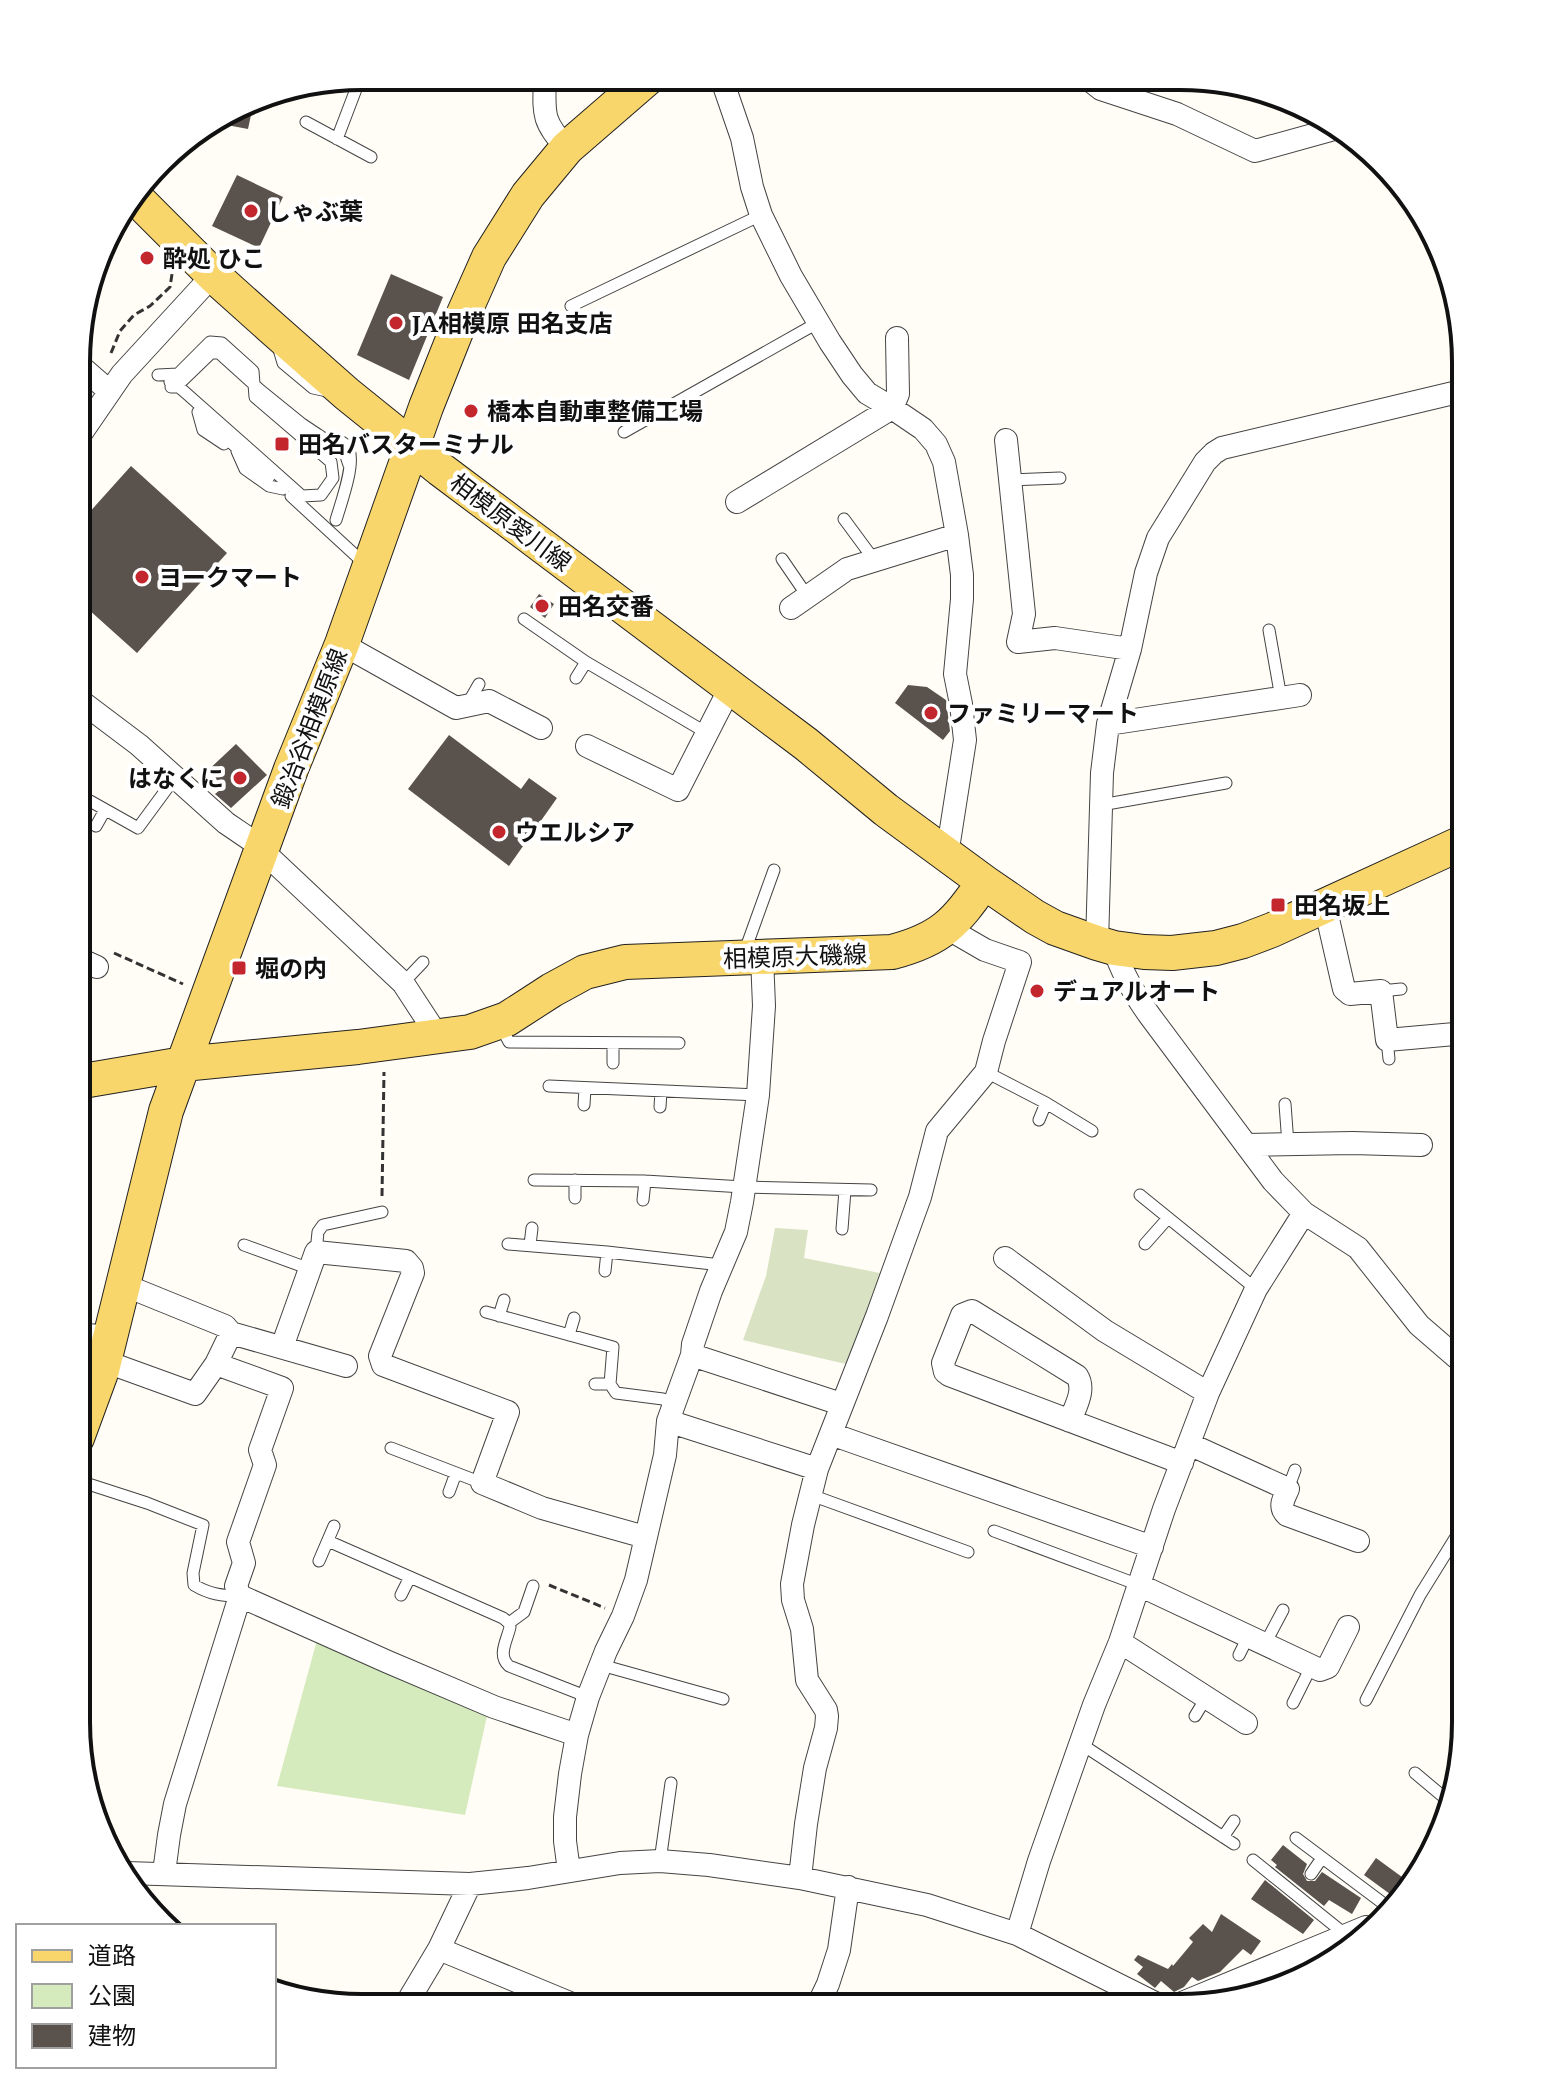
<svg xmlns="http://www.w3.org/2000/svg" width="1542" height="2084" font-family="'PT Serif','Noto Sans JP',serif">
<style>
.green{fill:#d5ebbd}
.cemetery{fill:#d9e3c4}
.building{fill:#5a524d}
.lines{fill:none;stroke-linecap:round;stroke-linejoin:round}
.service-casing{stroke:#444;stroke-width:13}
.minor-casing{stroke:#444;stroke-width:24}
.primary-casing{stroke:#222;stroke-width:36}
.path{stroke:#333;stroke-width:3;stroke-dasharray:8 4;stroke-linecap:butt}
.service{stroke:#fff;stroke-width:11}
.minor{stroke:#fff;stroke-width:22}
.primary{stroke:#f9d66b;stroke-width:34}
.poi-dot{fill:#c4262e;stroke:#fff;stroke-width:3}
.labels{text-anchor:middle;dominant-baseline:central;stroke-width:8;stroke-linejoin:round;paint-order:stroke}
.poi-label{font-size:24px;font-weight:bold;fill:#111;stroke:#fff;text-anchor:start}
.street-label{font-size:24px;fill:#111;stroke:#fff}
.rim{fill:none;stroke:#111;stroke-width:4}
</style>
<rect width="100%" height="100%" fill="#fffdf5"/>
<!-- green -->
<path class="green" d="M317,1640l170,76 -22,99 -188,-29z"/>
<!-- cemetery -->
<path class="cemetery" d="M775,1228l33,2 -4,28 81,16 -35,91 -107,-25 23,-64z"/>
<!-- building -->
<path class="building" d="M254,101l-6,28 -32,-6 15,-9z
M237,175l46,22 -24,51 -47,-22z
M391,274l52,23 -34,83 -52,-25z
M131,466l96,87 -90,100 -59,-53v-75z
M539,594l15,10 -9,14 -15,-11z
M908,685l19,2 19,13 4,31 -7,9 -48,-37z
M449,735l72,54 8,-11 28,20 -48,68 -101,-77z
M236,744l31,31 -36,33 -16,-14 5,-4 -16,-16z
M1283,1845l24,19 -4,10 4,7h8l7,-9 39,26 -9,16 -23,-14 -5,6 -49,-39 2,-2 -6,-5z
M1376,1858l26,19 -12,17 -26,-19z
M1265,1880l49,40 -11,14 -52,-35z
M1221,1914l40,27 -10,14 -8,-6 -23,23 -22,9 -6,-4 -8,10 -10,5 -13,-11 -6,7 -18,-14 6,-7 -9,-7 4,-5 30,14 4,-5 1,2 20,-24 -4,-4 14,-14 9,8z"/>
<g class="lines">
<defs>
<path id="service" d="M306,122l65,35
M337,139l24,-63
M571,306l190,-91
M278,346l5,17 30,25 14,3
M158,375l20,-1 32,-32 12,1 31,28 2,26 76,65 2,16 -12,17 -19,1 -115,-102 -8,-7h-8
M170,382l13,-2 28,-27h8l41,37 42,34 39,26 5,6 3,9
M198,412l5,18 21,14
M207,421l62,56
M624,432l195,-110
M335,438c5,3 12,6 14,12 6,15 -8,53 -13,70
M237,451l8,18 24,17 14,3
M1011,480l49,-2
M291,496l75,69
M844,519l31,42
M782,559l26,38
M524,619l62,43 121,71
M1269,630l12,68
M576,678l10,-16
M467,705l12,-21
M90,801l48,27 36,-49
M1101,805l125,-22
M96,826l9,-16
M747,953v-8l27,-75
M403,983l20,-21
M1381,991l20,-2
M501,1027l8,15 170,1
M1387,1040l2,19
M613,1063v-20
M986,1072l60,31 46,28
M549,1086l209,9
M1285,1104l3,40
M584,1105l1,-17
M660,1107l1,-16
M1039,1120l7,-17
M534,1180l111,1 98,6 128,3
M1140,1195l116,94
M575,1198v-18
M643,1200l2,-19
M842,1229l3,-39
M508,1244l99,8 114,13
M1145,1244l23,-26
M244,1245l66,24
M530,1245l2,-17
M316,1252l2,-20 5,-7 59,-13
M605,1271l2,-19
M486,1312l127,35 -3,37 6,9 47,6 10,5
M499,1316l5,-16
M569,1335l5,-17
M595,1384h15
M391,1448l91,35
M76,1480l71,23 56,22 -10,48 1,12c15,9 28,11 46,11
M1288,1489l7,-19
M449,1492l7,-19
M811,1495l157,57
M994,1531l145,54
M328,1541l175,77 6,5 1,4c-3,14 -13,28 -1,39l79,31
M319,1561l15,-35
M401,1595l9,-18
M509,1623l15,-11 9,-26
M1265,1644l18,-34
M1239,1655l9,-18
M601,1665l122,34
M1366,1700l54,-105 39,-63 6,-5
M1293,1703l19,-38
M1195,1716l11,-18
M1081,1744l153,100
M1415,1773l31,26
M1223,1837l11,-16
M1296,1838l92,69
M1253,1860l93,75
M660,1861l11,-78
M1311,1874l11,-16"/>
<path id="minor" d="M545,77c-1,35 -4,44 22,71
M721,77l21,61 10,49 9,28 30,61 39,66 22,33 15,18 25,15 31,21 13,15 8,18 13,73 5,40v24l-7,75 6,30 4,36 -18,115
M1087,78l14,11 76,25 78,37 83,-23
M78,364l31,27
M78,438l44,-64 91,-99
M1006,440l18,174 -6,28 37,-4 75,11
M737,502l155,-94 6,-14 -1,-56
M791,608l56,-39 110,-34
M342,644l114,64 33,-7 52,27
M78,699l61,46 87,78 25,17 152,143 36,55
M1108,724l192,-29
M587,746l91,44 52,-102
M1325,906l19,83 6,5 31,-3 6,49 79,-7
M1097,943l5,-170 6,-49 22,-75 16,-76 12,-35 47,-76 9,-9 8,-5 244,-58
M77,958l20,9
M1246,1145l107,-2 68,2
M1304,1213l54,35 61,77 37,32 10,4
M1005,1258l100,73 103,62
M124,1285l101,41 6,7
M77,1334l33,3
M282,1347l34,-95 90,9 6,7 1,5 -33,83 3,9 125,47 -26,71 60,25 103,29
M692,1355l149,49
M104,1361l91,33 21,-30 15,-31 115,33
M668,1421l149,48
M1070,1421c5,-14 16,-31 7,-45l-105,-65 -10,4 -19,48 2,9 4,3 233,88
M831,1434l321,113
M1189,1444l99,45c-4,9 -10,18 -1,26l71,26
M1139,1585l181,85 8,-3 20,-40
M240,1596l148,66 106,45 83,28
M1120,1642l126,81
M569,1871l-4,-30v-24l5,-43 7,-39 11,-38 18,-46 17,-35 13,-36 29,-125 3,-34 24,-66 1,-11 18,-53 25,-59 6,-30 16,-107 6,-89 -2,-49
M127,1873l343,11 58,-6 92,-15 40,-2 49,4 91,13 127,27 90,29 148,74
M164,1873l5,-38 6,-31 65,-208 -4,-10 8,-23 -6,-21 27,-77 -5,-15 22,-62 -66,-24
M800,1878l6,-54 9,-56 11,-40 1,-12 -1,-6 -19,-30 -5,-51 -9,-29 -1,-16 11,-59 14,-56 60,-153 43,-119 17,-66 49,-59 8,-31 26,-79 -35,-12 -38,-22
M1017,1934l22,-73 55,-156 26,-63 44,-133 44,-116 48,-104 48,-76 -31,-32 -123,-165c-16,-22 -28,-42 -36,-68
M439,1949l138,57
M405,2006l34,-57 31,-65
M817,2007l11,-23 11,-34 9,-63
M1177,2008l5,-5 184,-76"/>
<path id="primary" d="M134,196l79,79 58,52 76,67 93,75 366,275 80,66 98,72 51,35 20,11 42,15 17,5 30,4 28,1 44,-5 27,-7 29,-11 194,-89
M77,1082l106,-18 175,-17 112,-15 37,-13 45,-29 33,-18 40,-10 267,-10c50,-13 63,-29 92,-70
M77,1438l25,-68 64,-259 125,-342 51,-125 84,-237 31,-78 32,-72 39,-62 39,-47 82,-71"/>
</defs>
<!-- service casing -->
<use href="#service" class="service-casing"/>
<!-- minor casing -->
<use href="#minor" class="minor-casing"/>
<!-- primary casing -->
<use href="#primary" class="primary-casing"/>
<!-- path -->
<path class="path" d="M111,353l9,-22 14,-16 16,-9 20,-19 2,-13
M114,953l69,31
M382,1196l2,-124
M549,1585l56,23"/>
<!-- service -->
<use href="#service" class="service"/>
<!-- minor -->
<use href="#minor" class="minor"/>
<!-- primary -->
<use href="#primary" class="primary"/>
</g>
<!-- markers -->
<g class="poi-dot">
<circle cx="251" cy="211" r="8"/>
<circle cx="147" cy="258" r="8"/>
<circle cx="396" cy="323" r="8"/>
<circle cx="471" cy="411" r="8"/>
<rect x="274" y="436" width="16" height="16" rx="4"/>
<circle cx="142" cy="577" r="8"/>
<circle cx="542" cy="606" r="8"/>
<circle cx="931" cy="713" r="8"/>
<circle cx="240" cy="778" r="8"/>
<circle cx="499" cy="832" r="8"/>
<rect x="1270" y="897" width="16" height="16" rx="4"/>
<rect x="231" y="960" width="16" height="16" rx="4"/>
<circle cx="1037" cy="991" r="8"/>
</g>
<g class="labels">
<!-- poi labels -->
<g class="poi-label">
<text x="267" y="211">しゃぶ葉</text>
<text x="163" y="258">酔処 ひこ</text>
<text x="412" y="323">JA相模原 田名支店</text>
<text x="487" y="411">橋本自動車整備工場</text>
<text x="298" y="444">田名バスターミナル</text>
<text x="158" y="577">ヨークマート</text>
<text x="558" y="606">田名交番</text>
<text x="947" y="713">ファミリーマート</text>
<text x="224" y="778" text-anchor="end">はなくに</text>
<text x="515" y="832">ウエルシア</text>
<text x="1294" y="905">田名坂上</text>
<text x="255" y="968">堀の内</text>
<text x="1053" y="991">デュアルオート</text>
</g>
<!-- street labels -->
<g class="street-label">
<text transform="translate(511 522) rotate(37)">相模原愛川線</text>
<text transform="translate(309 728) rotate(-69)">鍛冶谷相模原線</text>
<text transform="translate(795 956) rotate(-2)">相模原大磯線</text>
</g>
</g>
<!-- crop -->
<path d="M0 0H1542V2084H0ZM362 90H1180A272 272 0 0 1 1452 362V1722A272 272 0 0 1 1180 1994H362A272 272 0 0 1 90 1722V362A272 272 0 0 1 362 90Z" fill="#fff" fill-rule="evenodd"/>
<path class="rim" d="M362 90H1180A272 272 0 0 1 1452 362V1722A272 272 0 0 1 1180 1994H362A272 272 0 0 1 90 1722V362A272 272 0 0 1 362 90Z"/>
<!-- legend -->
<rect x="16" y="1924" width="260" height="144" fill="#ffffff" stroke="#a0a0a0" stroke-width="2"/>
<rect x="32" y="1950" width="40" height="12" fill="#f9d66b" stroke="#a0a0a0" stroke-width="2"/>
<text x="88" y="1964" font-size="24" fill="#111111">道路</text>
<rect x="32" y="1984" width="40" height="24" fill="#d5ebbd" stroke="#a0a0a0" stroke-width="2"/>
<text x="88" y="2004" font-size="24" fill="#111111">公園</text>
<rect x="32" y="2024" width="40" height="24" fill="#5a524d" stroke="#a0a0a0" stroke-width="2"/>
<text x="88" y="2044" font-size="24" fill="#111111">建物</text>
</svg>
